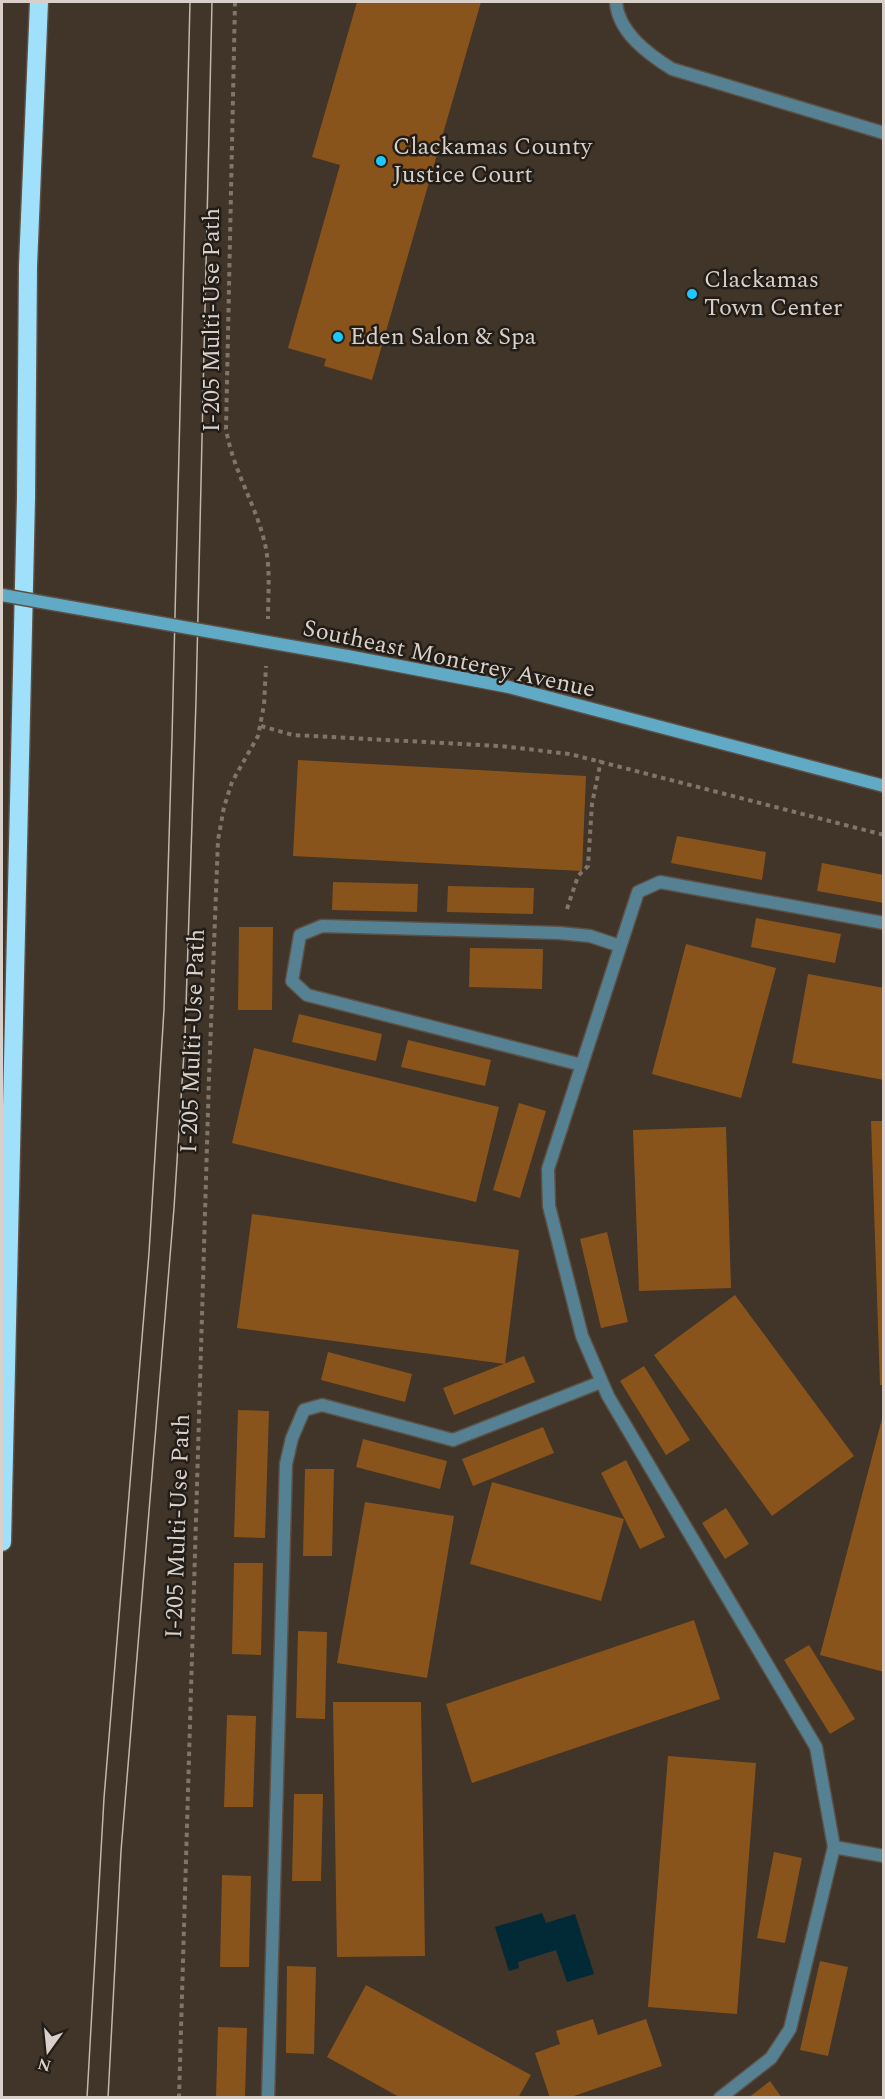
<svg xmlns="http://www.w3.org/2000/svg" width="885" height="2099" font-family="Spectral,serif">
<style>
.water{fill:#012936}
.building{fill:#89541b}
.lines{fill:none;stroke-linecap:round;stroke-linejoin:round}
.lane-casing{stroke:#5c5045;stroke-width:15}
.secondary-casing{stroke:#5c5045;stroke-width:15}
.highway-casing{stroke:#5c5045;stroke-width:21}
.path{stroke:#80756b;stroke-width:4;stroke-dasharray:4.5 4.5;stroke-linecap:butt}
.lane{stroke:#558193;stroke-width:12}
.secondary{stroke:#61aac6;stroke-width:12}
.highway{stroke:#a0e0fb;stroke-width:18}
.tram{stroke:#c0b7af;stroke-width:1.5}
.secondary-bridge-casing{stroke:#5c5045;stroke-width:15;stroke-linecap:butt}
.secondary-bridge{stroke:#61aac6;stroke-width:12}
.poi-dot{fill:#1cc9fc;stroke:#231d18;stroke-width:2}
.labels{text-anchor:middle;dominant-baseline:central;stroke-width:5;stroke-linejoin:round;paint-order:stroke}
.poi-label{font-size:24px;fill:#d8d0c9;stroke:#231d18;text-anchor:start}
.street-label{font-size:24px;fill:#d8d0c9;stroke:#231d18}
</style>
<rect width="100%" height="100%" fill="#413428"/>
<!-- water -->
<path class="water" d="M542,1913l4,10 29,-9 19,60 -27,8 -11,-32 -38,12 1,6 -10,3 -14,-44z"/>
<!-- building -->
<path class="building" d="M357,2h124l-109,378 -48,-14 2,-7 -38,-11 52,-183 -28,-8z
M298,760l288,16 -4,95 -289,-15z
M677,836l89,16 -4,28 -91,-17z
M822,863l62,12v28l-67,-12z
M333,882l85,2 -1,28 -85,-2z
M448,886l86,2 -1,26 -86,-2z
M756,918l85,16 -6,29 -84,-16z
M239,927h34l-1,83h-34z
M686,944l90,24 -35,130 -89,-24z
M470,948l73,1 -1,40 -73,-2z
M808,974l76,14v92l-92,-17z
M299,1014l83,20 -6,27 -84,-19z
M408,1040l83,20 -6,26 -84,-19z
M254,1048l245,59 -23,95 -244,-59z
M519,1103l27,8 -26,87 -27,-8z
M871,1121h13v264h-4z
M726,1127l5,161 -92,3 -6,-161z
M252,1214l267,36 -14,114 -268,-36z
M607,1232l21,90 -27,6 -21,-89z
M735,1295l119,161 -82,60 -118,-161z
M328,1352l84,22 -7,28 -84,-22z
M524,1356l11,26 -81,33 -11,-27z
M644,1366l46,74 -24,15 -46,-74z
M238,1410l31,1 -4,127 -31,-1z
M883,1415h1v257l-64,-17z
M543,1427l11,26 -81,33 -11,-27z
M363,1439l84,22 -7,28 -84,-22z
M626,1460l39,77 -25,12 -39,-76z
M305,1469h29l-2,87h-29z
M492,1482l132,37 -23,82 -131,-37z
M365,1502l89,14 -27,162 -90,-15z
M726,1508l23,36 -24,15 -23,-36z
M234,1563h29l-2,92 -29,-1z
M694,1620l26,79 -248,84 -26,-79z
M298,1631l29,1 -2,87 -29,-1z
M809,1645l46,74 -25,15 -46,-74z
M333,1702h88l4,254 -88,1z
M227,1715l29,1 -3,91h-29z
M668,1756l88,7 -19,251 -89,-7z
M294,1794h29l-2,87h-29z
M774,1852l28,6 -17,85 -28,-5z
M222,1875l29,1 -2,91h-29z
M820,1961l28,6 -20,89 -28,-6z
M287,1966l29,1 -2,87 -28,-1z
M366,1985l165,90 -13,23h-117l-74,-41z
M593,2019l5,16 48,-16 16,47 -94,32h-18l-15,-45 25,-9 -4,-13z
M218,2027l29,1 -2,70h-29z
M770,2081l12,17h-34z"/>
<g class="lines">
<defs>
<path id="lane" d="M616,2c2,30 32,52 56,67l212,64
M884,923l-224,-41 -22,10 -90,277 1,37 33,130 26,60 208,351 18,100 50,9
M582,1065l-275,-70 -15,-14 8,-46 22,-9 237,7 31,3 30,10
M268,2098l18,-634 6,-26 12,-28 18,-5 131,35 148,-58
M720,2098l51,-40 19,-29 44,-182"/>
<path id="secondary" d="M347,656l162,31 375,99"/>
<path id="highway" d="M2,1542l24,-1044 2,-232 11,-264"/>
</defs>
<!-- lane casing -->
<use href="#lane" class="lane-casing"/>
<!-- secondary casing -->
<use href="#secondary" class="secondary-casing"/>
<!-- highway casing -->
<use href="#highway" class="highway-casing"/>
<!-- path -->
<path class="path" d="M235,2l-9,427c7,41 28,72 38,111 7,26 4,52 4,79
M261,726l32,9 207,11 70,8 314,81
M567,909l11,-33 10,-10 4,-62 9,-44
M179,2098l30,-1021 9,-237 6,-33 8,-25 26,-46 6,-31 2,-39"/>
<!-- lane -->
<use href="#lane" class="lane"/>
<!-- secondary -->
<use href="#secondary" class="secondary"/>
<!-- highway -->
<use href="#highway" class="highway"/>
<!-- tram -->
<path class="tram" d="M87,2098l17,-300 45,-545 15,-244 8,-271 18,-736
M108,2098l13,-247 53,-643 11,-171 11,-336 16,-699"/>
<defs>
<path id="secondary-bridge" d="M2,595l345,61"/>
</defs>
<!-- secondary-bridge casing -->
<use href="#secondary-bridge" class="secondary-bridge-casing"/>
<!-- secondary-bridge -->
<use href="#secondary-bridge" class="secondary-bridge"/>
</g>
<!-- markers -->
<g class="poi-dot">
<circle cx="381" cy="161" r="6"/>
<circle cx="692" cy="294" r="6"/>
<circle cx="338" cy="337" r="6"/>
</g>
<g class="labels">
<!-- poi labels -->
<g class="poi-label">
<text x="393" y="147">Clackamas County<tspan x="393" dy="28">Justice Court</tspan></text>
<text x="704" y="280">Clackamas<tspan x="704" dy="28">Town Center</tspan></text>
<text x="350" y="337">Eden Salon &amp; Spa</text>
</g>
<!-- street labels -->
<g class="street-label">
<text transform="translate(212 320) rotate(-90)">I-205 Multi-Use Path</text>
<text transform="translate(449 659) rotate(12)">Southeast Monterey Avenue</text>
<text transform="translate(193 1041) rotate(-88)">I-205 Multi-Use Path</text>
<text transform="translate(178 1526) rotate(-88)">I-205 Multi-Use Path</text>
</g>
</g>
<!-- border -->
<rect width="885" height="2099" fill="none" stroke="#d8d0c9" stroke-width="6"/>
<!-- north arrow -->
<g transform="translate(48 2051) rotate(195)" stroke="#231d18" stroke-width="4.5" paint-order="stroke">
<path d="M0-4.5L10 22L0 15L-10 22Z" fill="#d8d0c9"/>
<text y="-9" font-size="16" font-weight="bold" text-anchor="middle" fill="#d8d0c9">N</text>
</g>
</svg>
